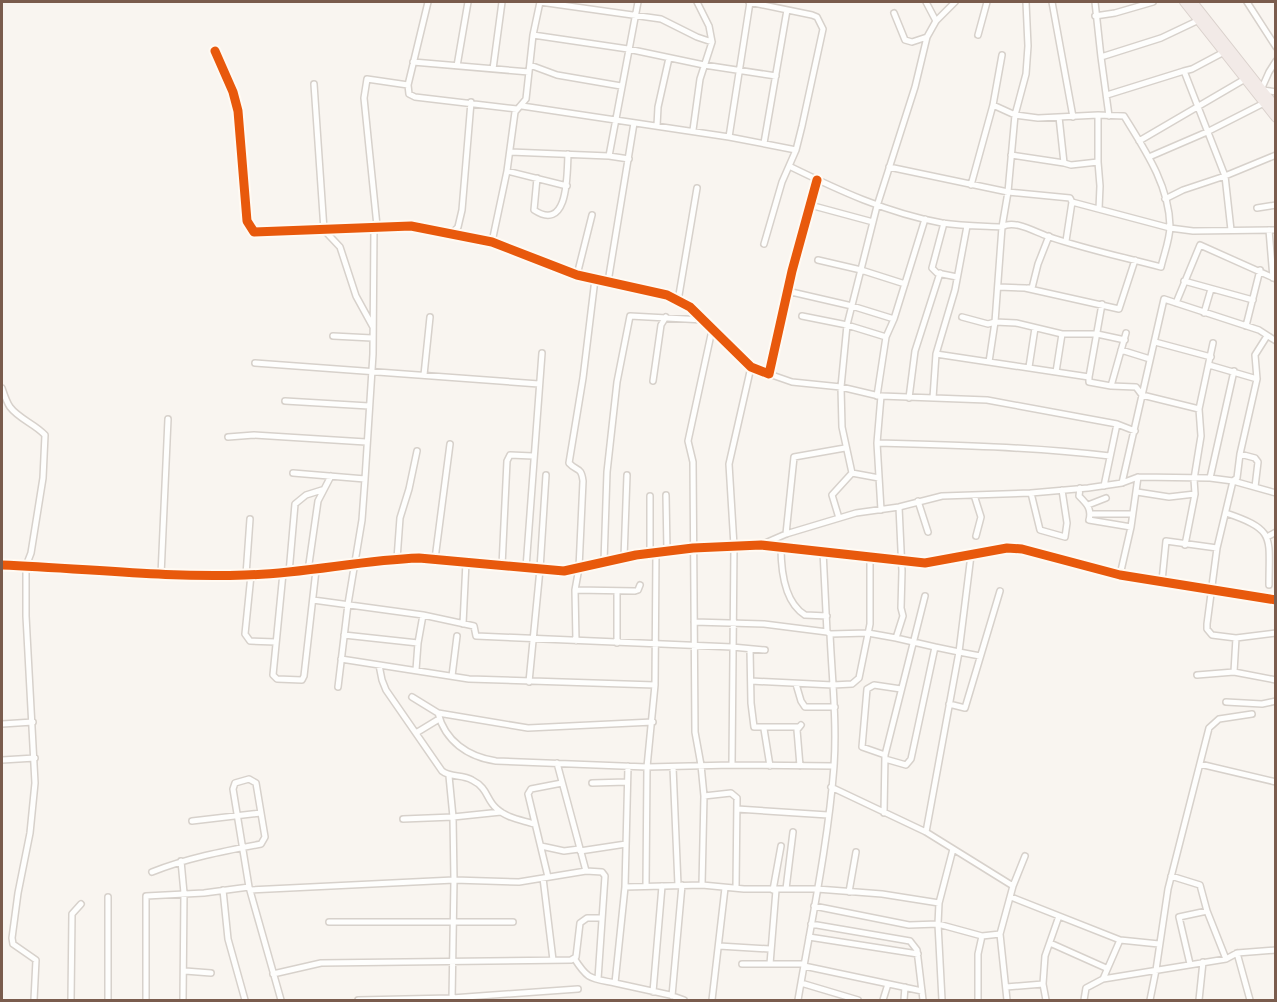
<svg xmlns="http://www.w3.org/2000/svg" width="1277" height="1002" font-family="'Asap Condensed',sans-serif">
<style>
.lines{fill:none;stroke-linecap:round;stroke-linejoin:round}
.minor-casing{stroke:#d7d1cb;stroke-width:8}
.highway-casing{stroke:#dad1cc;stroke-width:10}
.minor{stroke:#fefefd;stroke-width:5}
.highway{stroke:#f2eae7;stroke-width:8}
.cycleway-casing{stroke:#fffaf3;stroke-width:13}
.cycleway{stroke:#e8590c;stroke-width:9}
</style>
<rect width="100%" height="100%" fill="#f9f5f0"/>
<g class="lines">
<defs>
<path id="minor" d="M428,2l-20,83 1,9 6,3 102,12
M540,2l121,17 36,18 15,5
M749,2l63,13 5,2 6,12 -21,97 -6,24 -14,32 -18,62
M926,2l10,19
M1026,2l2,44 -2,28 -11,41 -7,77 -6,35 -7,95 -6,40 100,15v5l22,4 25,1 6,8 57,14
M1052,2l21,115
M1095,2l6,55
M1247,2l29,45
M894,13l11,27 7,2 15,-5
M1095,16l20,-3 38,-11
M533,35l7,-33
M978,35l9,-33
M215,51l18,41 5,19 9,110 7,11 157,-6 81,16 85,33 90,20 23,12 61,60 18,7 23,-103 25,-91
M413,62l116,10
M530,65l27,10 64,11
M457,66l11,-64
M493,69l9,-67
M1184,71l8,-2 32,-17
M314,84l10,146 16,17 16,49 17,31
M1261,90l8,-18 7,-11
M1263,90l13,2
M1107,95l77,-24 41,105 6,54
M522,106l207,31 21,-135
M1109,116l-8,-59 60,-19 38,-18
M1059,117l5,46 7,2 27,-3v-47
M657,126l1,-19 11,-49
M693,130l7,-51 12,-37 -3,-16 -12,-24
M729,137l67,13
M1139,141l106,-62
M764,143l23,-133
M510,152l99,4 20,3
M1011,155l53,8
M609,156l29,-154
M1149,157l58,-25 57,-29
M1098,162l2,24 -1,23
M789,166c49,24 98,47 153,57 20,3 40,3 60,4 12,-8 33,5 45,9 37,13 76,21 114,31 3,-13 9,-28 9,-41 -1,-41 -25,-76 -46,-110l-26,-1 -60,3 -23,-3 -22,-10
M889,167l119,25 62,6 2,4 98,26 23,3 83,-1
M507,171l60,15
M537,178l-3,32c35,23 33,-37 34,-56
M971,185l22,-80 9,-50
M1165,199l18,-9 42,-14 51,-21
M810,205l63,17
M1257,208l19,-3
M944,223l-12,45 5,5 20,4
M377,226l-13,-128 3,-19 41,6
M1269,230l4,48
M452,233l6,-6 4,-17 9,-108
M1066,241l6,-39
M492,242l15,-71 8,-59 11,-13 7,-64 95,14 76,16 72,11
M818,260l43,10 44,14
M577,275l15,-60
M1184,281l69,19
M608,282l26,-159
M998,287l27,1 94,21 16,-49
M1028,288h4l6,-24 11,-28
M787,291l65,15 42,13
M678,301l19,-113
M1176,303l24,-58 76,34
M1204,313l7,-24
M802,316l45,9 39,12 -9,59
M962,317l26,7 7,-2 21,1 46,11h35l28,6
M1246,326l14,-56
M333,336l39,2
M886,337l8,-18 31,-100
M1155,342l56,15
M1121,350l29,9
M936,354l53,8
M255,363l284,21
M1209,365l48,14
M1029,367l6,-39
M1056,372l6,-38
M769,374l23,8 49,5 38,9
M424,375l6,-58
M1089,377l13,-73
M653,381l8,-56 5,-8
M1111,386l15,-53
M2,388c2,6 4,13 8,19 9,12 25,17 35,28l-2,43 -12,75 -5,13v50l9,167 -5,50 -12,60 -6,45 1,6 23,16 -2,40
M909,398l6,-47 25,-78
M933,398l3,-44 19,-64 12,-64
M285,401l84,5
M228,437l26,-2 112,7
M877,443c78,2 156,4 233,13
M1240,454l15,4 3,4 -3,25
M293,473l72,6
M852,473l27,5
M1210,478l24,-107
M1122,483l42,-184 95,31 17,11
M1104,486l13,-62
M1080,488l-1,8c8,8 13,13 10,24l42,7
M1137,492l32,5 26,-3
M1031,493l9,37 25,7 2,-14 -5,-33
M666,495l1,56
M974,495l7,22 -5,19
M650,496v57
M918,501l10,31
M1088,505l18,-7
M881,510l-4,-67 4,-47 106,4 130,24 18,7
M1226,513c50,17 43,23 43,72
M1090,514h42
M839,518l-7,-23 20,-22 -10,-46 -1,-40 6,-62 30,-119 38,-119 12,-50 9,-16 19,-19
M786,534l8,-77 51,-9
M1267,537l9,-5
M763,544l23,-10 70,-21 43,-6 43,-11 89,-3 57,-5 34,-5 16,-6 72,1 23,3 43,12
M1185,545l10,-51 -1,-15 7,-43 -2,-27 14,-66
M781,547c0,21 3,55 24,68l22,1
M971,555l-12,97 21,4
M624,558l3,-83
M397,559l3,-41 9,-29 8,-38
M435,559l15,-115
M604,562l3,-90 10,-90 13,-66 74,4
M2,565c81,3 161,13 243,10 58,-1 115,-15 174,-17l145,13 72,-16 57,-7 68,-3 164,18 82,-15 15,1 98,26 156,25
M502,566l5,-105 3,-6 23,1
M526,568l16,-215
M308,571l10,-70 13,-25
M283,573l-10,102 4,4 25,1 2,-4 12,-106
M289,573l6,-69 11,-9 16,-5
M161,575l7,-156
M246,575l4,-56
M251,575l-6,59 5,7 26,1
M1120,575l11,-48 7,-50
M1162,581l4,-40 51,7
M575,590l60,1 3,-1 2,-5
M617,591v52
M313,600l110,15 51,11 2,10 256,11 33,3
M694,622l70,2 63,8
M463,624l3,-62
M1276,633l-40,5 -2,34 42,8
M830,634l38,-1 28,5 7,-22 -2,-8 1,-37 -3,-64
M344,635l74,8
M1236,638l-24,-3 -5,-6v-5l10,-76 16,-67 4,-3 3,-24 17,-75 -2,-24 12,-19
M576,641l-1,-51 4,-22 4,-87c-2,-15 -6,-9 -14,-18l14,-85 12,-99
M750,649l1,54 3,24h44
M341,659l128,20 186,6
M379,665l3,15 4,10 56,81c9,7 20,3 30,9 16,8 14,19 24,28 10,10 26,12 38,16
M416,670l2,-27 5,-28
M1197,675l37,-3
M452,676l5,-40
M751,681l82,4 19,-1 7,-6 11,-54v-68
M529,682l11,-113 6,-94
M796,684l5,17 4,6h30
M338,687l10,-83 14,-84 3,-41 8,-125 1,-126
M412,697l26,16 90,15 125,-6
M1226,702l36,2 14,-3
M949,704l16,4 35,-117
M438,713c7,28 30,44 58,48l151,6 85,-2 102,1
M2,724l31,-2
M764,729l6,37
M416,733l23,-14
M885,755l-23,-8 5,-58 7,-4 27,4
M885,759l21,6 5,-6 24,-112 -39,-9
M2,760l33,-2
M557,763l29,108
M1200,764l76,18
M732,765l2,-219 -5,-82 22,-97
M628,766l-3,121 77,-2 42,4h73l65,5 57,9
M800,766l-3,-36 4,-5
M673,767l5,118
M449,776l4,41 1,63 -2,120
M592,783l35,-1
M831,787l95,45 87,54
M704,796l27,-3 6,5 -1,90
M737,809l91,6
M884,813l1,-58 40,-159
M403,819l50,-2 48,-5
M192,821l69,-8
M926,832l33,-180 -24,-5
M541,846l23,5 15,-2
M953,849l-14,54 -1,21 44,12 18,-2
M580,851l46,-7
M181,861l3,32 -1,107
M152,872c35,-14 72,-21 109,-28l4,-7 -9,-54 -7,-4 -14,4 -2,6 16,98
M1171,876l29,9 7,26 19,48
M548,877l-20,-83 3,-5 31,-6
M543,878l10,82
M702,885l2,-89 -3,-31 -6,-33 -2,-270 -5,-21 24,-111
M646,886l1,-119 8,-82 1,-132
M625,887l-10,96 55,12 14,5
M786,889l7,-57
M223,890l5,49 17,61
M250,890l204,-10 65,2 67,-11 16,1 3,4 -7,103
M773,890l8,-44
M849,892l7,-40
M108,897v103
M1011,897l109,43
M814,906l95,19 29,-1 4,76
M329,922h184
M811,924l99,17 7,9 6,50
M809,937l109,17
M1050,943l56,25
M719,946l51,3
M1237,953l39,-3
M574,958c14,22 16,20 41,25
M742,964h62
M770,964l6,-74
M1190,964l-11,-47 28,-6
M804,966l118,25
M185,971l26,2
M273,974l48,-11 250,-3 5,-3 4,-34 7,-5h15
M1103,979l123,-20 11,-6 13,47
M801,983l57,17
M1006,987l37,-3
M653,992l9,-106
M672,996l10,-111
M71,1000l1,-86 9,-10
M146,1000v-104l58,-3 45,-6 32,113
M358,1000l94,-2 126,-9
M712,1000l13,-112
M798,1000c13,-77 30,-155 36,-234 3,-44 -2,-88 -4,-132l-3,-2 -4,-81
M883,1000l5,-16
M904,1000l1,-13
M978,1000v-46l4,-18
M1007,1000l-7,-66 13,-48 12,-30
M1046,1000l-3,-16 2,-28 14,-40
M1084,1000l2,-12 17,-9 17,-39 39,4
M1150,1000l6,-30 12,-81 41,-161 10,-9 33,-5
M1199,1000l4,-38"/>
<path id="highway" d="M1184,2l92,116
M1193,2l83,105"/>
</defs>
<!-- minor casing -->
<use href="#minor" class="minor-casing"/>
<!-- highway casing -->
<use href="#highway" class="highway-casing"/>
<!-- minor -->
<use href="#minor" class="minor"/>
<!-- highway -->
<use href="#highway" class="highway"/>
<defs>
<path id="cycleway" d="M215,51l18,41 5,19 9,110 7,11 157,-6 81,16 85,33 90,20 23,12 61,60 18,7 23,-103 25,-91
M2,565c81,3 161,13 243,10 58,-1 115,-15 174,-17l145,13 72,-16 57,-7 68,-3 164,18 82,-15 15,1 98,26 156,25"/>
</defs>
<!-- cycleway casing -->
<use href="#cycleway" class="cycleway-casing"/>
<!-- cycleway -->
<use href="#cycleway" class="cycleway"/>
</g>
<!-- border -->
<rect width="1277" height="1002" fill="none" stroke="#7a5c4d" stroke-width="6"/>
</svg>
